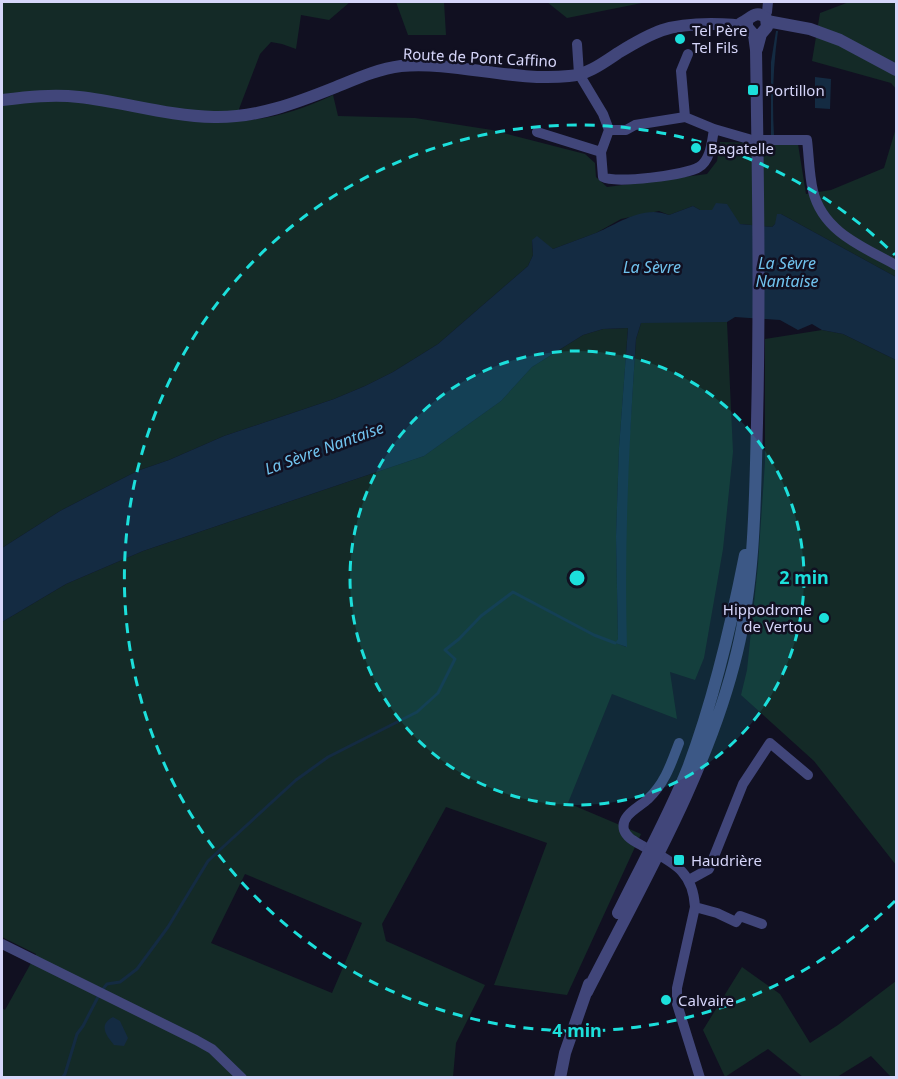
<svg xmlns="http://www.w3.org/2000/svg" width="898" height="1079" font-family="'Noto Sans',sans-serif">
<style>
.green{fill:#142a27;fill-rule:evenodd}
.water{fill:#142b42}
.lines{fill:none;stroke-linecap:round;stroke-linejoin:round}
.stream{stroke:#142b42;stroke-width:3}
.minor{stroke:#41467a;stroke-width:10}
.tertiary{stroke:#41467a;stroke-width:12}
.ring{fill:none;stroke:#1cdfdb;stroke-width:3;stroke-dasharray:10 8}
.poi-dot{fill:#1cdfdb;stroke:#111021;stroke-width:2}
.labels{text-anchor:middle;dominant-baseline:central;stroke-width:5;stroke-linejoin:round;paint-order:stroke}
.poi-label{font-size:15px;fill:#d6d6fa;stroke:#111021;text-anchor:start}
.street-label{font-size:15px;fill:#d6d6fa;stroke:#111021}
.water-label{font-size:16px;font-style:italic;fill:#70c2ed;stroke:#111021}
.centre{fill:#1cdfdb;stroke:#111021;stroke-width:3}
.ring-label{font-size:18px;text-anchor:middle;font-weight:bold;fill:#1cdfdb;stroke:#111021;stroke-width:5;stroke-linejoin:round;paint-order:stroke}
</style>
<rect width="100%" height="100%" fill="#111021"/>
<!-- green -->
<path class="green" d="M2,2h348l-21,18 -28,-5 -5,34 -14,-5 -11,-2 -11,12 -21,55 2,12c35,-3 60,-11 92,-26l5,21 77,2 77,12 93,24 10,9 1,14 11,10 100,-13 10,-13 3,-19 78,2 8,50 25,-4 53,-22 12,-40v149l-115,-63 -6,10 -3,3 -32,-3 -28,-14h-12l-7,-4 -24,9 -10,-4 -38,8 -25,14 -43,16 -21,-9 1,15 -5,11 -90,78 -45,28 -28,14 -31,13 -110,37 -55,24 -32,11 -77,40 -58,37z
M396,2h48l2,33h-38z
M547,2h100l-80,16z
M849,2h47v87l-5,-6 -79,-22 8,-48z
M660,321l67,1 6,130 -10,97 -19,109 -9,22 -25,-8 7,47 -65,-25 -44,109 73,31 -74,161 -73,-10 53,-142 -101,-36 -64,117 4,17 99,44 -29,58 -3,34h-451v-69l3,2 31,-56 -34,-17v-315l64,-38 77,-33 281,-95 77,-55 31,-34 51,-32 20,-6 25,-1 -9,120 -3,89 2,102 -2,4 10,4v-154l10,-154 5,-16zM245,874l117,49 -30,70 -121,-50z
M822,330l21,4 53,26v505l-82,-104 -73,-66 6,-25 11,-105 7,-103v-123z
M742,967l38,27 30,49 28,-18 58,-44v96h-5l-20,-21 -34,21h-34l-35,-28 -43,28 -22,-47z"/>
<!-- water -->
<path class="water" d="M776,31h2c-5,35 -6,70 -4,105h-3v-74z
M815,77l16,2 -1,30 -15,-1z
M716,203l11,1 13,20 32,3 3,-3 2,-10h4l115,63v83l-53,-26 -21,-4 -10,-6 -14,6 -18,-10 -45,-3 -8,5 -86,1 -5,16c-7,103 -12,205 -9,308l-12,-4 3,-4 -2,-102 3,-89 9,-120 -25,1 -20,6 -51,32 -31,34 -77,55 -281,95 -77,33 -64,38v-74l58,-37 77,-40 32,-11 55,-24 110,-37 31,-13 28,-14 45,-28 90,-78 5,-11 -1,-15 5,-4 16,13c13,-5 27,-10 40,-15 24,-9 49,-30 76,-19l24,-9 7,4h12z
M113,1017l7,4 8,17 -4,8 -10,-1c-8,-10 -16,-20 -1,-28z"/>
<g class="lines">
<!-- stream -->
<path class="stream" d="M102,990l5,-6 13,-2 17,-13 31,-42 40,-66 15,-14 73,-67 32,-23 89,-45 21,-19 17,-34 -10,-9 14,-11 22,-23 32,-24 81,43 21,8
M62,1078l3,-4 12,-40 6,-8 16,-31"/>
<!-- minor -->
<path class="minor" d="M764,16l3,-4 1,-10
M577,44l2,30 24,40 6,16h17l9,-5 50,-8 29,12 38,11h55c2,16 2,34 6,51 10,41 50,56 83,74
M685,117l-4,-46 7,-17
M609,130l-8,22 2,25c12,7 84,-2 96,-10 12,-7 13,-27 15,-38
M537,132l64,20
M679,743c-8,21 -14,40 -31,56 -8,8 -28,16 -24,31 3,8 10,11 17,15 30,17 52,24 54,62l-18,81v16l23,74
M689,880l20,-11 34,-85 27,-41 38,32
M695,907l22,6 19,9 4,-6 22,8
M2,944l194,96 16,9 30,29"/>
<!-- tertiary -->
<path class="tertiary" d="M767,21l43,8 30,11 56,30
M741,23c10,-4 14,-14 25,-5l1,9 -6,7 -4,15
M2,100c25,-3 51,-6 77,-3 45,5 89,19 135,20 43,1 82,-14 122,-30 22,-9 42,-18 65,-21 54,-5 112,16 168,10 18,-1 34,-13 49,-23 36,-22 50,-29 93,-29 12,0 24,0 36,3
M618,913c23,-47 51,-97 70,-145 26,-69 43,-142 57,-213
M587,992c55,-108 122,-222 150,-340 18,-74 18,-154 20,-229 3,-125 1,-249 -1,-373l-2,-15 -7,-8v-7
M560,1078l5,-25 24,-69"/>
</g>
<!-- distance rings -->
<circle cx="577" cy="578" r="227" fill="#1cdfdb" fill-opacity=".12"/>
<g class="ring">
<circle cx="577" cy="578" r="227"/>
<path d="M895 901A453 453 0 1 1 895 255"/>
</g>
<!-- markers -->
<g class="poi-dot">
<circle cx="680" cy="39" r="6"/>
<rect x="747" y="84" width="12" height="12" rx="3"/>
<circle cx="696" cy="148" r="6"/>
<circle cx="824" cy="618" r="6"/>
<rect x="673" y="854" width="12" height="12" rx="3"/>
<circle cx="666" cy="1000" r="6"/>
</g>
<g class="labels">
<!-- poi labels -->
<g class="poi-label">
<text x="692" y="30">Tel Père<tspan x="692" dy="17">Tel Fils</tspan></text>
<text x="765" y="90">Portillon</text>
<text x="708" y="148">Bagatelle</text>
<text x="812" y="609" text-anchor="end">Hippodrome<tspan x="812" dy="17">de Vertou</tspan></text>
<text x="691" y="860">Haudrière</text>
<text x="678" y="1000">Calvaire</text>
</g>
<!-- street labels -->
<g class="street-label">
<text transform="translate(480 57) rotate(3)">Route de Pont Caffino</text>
</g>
<!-- water labels -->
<g class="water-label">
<text x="787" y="263">La Sèvre<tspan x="787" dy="18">Nantaise</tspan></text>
<text x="652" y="267">La Sèvre</text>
<text transform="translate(324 448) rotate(-20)">La Sèvre Nantaise</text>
</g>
</g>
<circle cx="577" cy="578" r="9" class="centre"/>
<g class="ring-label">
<text x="804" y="584">2 min</text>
<text x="577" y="1037">4 min</text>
</g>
<!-- border -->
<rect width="898" height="1079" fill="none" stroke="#d6d6fa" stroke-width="6"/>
</svg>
